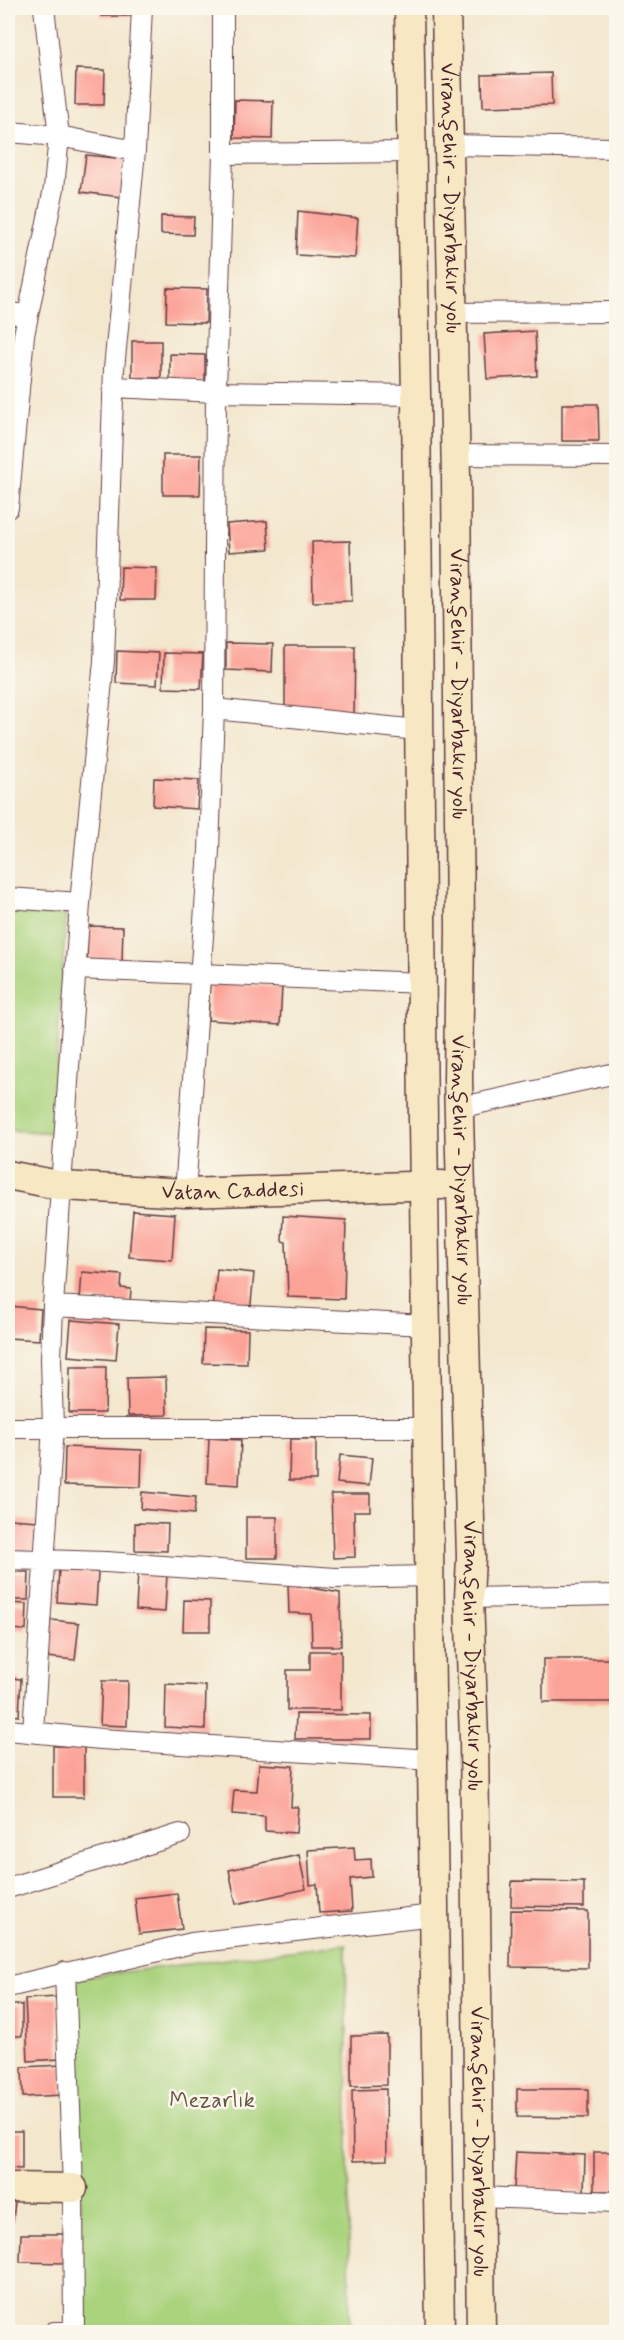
<svg xmlns="http://www.w3.org/2000/svg" width="624" height="2340" font-family="Mynerve,sans-serif">
<style>
.green{fill:#aad37e;stroke:#7a7954;stroke-width:1.5}
.building{fill:#fca398}
.lines{fill:none;stroke-linecap:round;stroke-linejoin:round}
.street-casing{stroke:#633d43;stroke-width:22}
.secondary-casing{stroke:#633d43;stroke-width:31}
.street{stroke:#fff;stroke-width:20}
.secondary{stroke:#f7e8c3;stroke-width:28}
.labels{text-anchor:middle;dominant-baseline:central;stroke-width:5;stroke-linejoin:round;paint-order:stroke}
.street-label{font-size:22px;fill:#4a1f2b;stroke:#fbf7ec}
.park-label{font-size:22px;fill:#675544;stroke:#fbf7ec}
</style>
<rect width="100%" height="100%" fill="#fbf7ec"/>
<filter id="ink" filterUnits="userSpaceOnUse"><feTurbulence type="fractalNoise" baseFrequency=".0167" numOctaves="2"/><feDisplacementMap in="SourceGraphic" scale="12" xChannelSelector="R" yChannelSelector="G"/><feConvolveMatrix kernelMatrix="1 2 1 2 8 2 1 2 1" color-interpolation-filters="sRGB"/></filter>
<filter id="wash" filterUnits="userSpaceOnUse"><feTurbulence type="fractalNoise" baseFrequency=".008" numOctaves="4" result="noise"/><feDisplacementMap in="SourceGraphic" scale="24" xChannelSelector="R" yChannelSelector="G"/><feGaussianBlur stdDeviation="1.35" result="paint"/><feColorMatrix in="noise" values="0 0 0 0 0 0 0 0 0 0 0 0 0 0 0 0 0 1.4 0 .05"/><feComposite in="paint" operator="in"/></filter>
<g filter="url(#wash)">
<rect width="100%" height="100%" fill="#f3e7ce"/>
<!-- green -->
<path class="green" d="M8,912l58,3 -14,218 -44,-3z
M346,1944l4,388h-267l-9,-347 3,-7z"/>
<g id="blocks">
<!-- building -->
<path class="building" d="M101,8h31l-1,8h-30z
M76,69l29,1 -1,35h-29z
M551,73l1,32 -69,2 -1,-32z
M235,100l38,1 -1,38 -38,-1z
M86,155l39,4 -4,38 -40,-5z
M298,211l60,7 -3,40 -59,-3z
M161,216l33,1 -1,18 -32,-1z
M167,288l40,1 -1,34 -40,-1z
M535,331l2,45 -50,3 -3,-45z
M132,341h29v37h-29z
M170,354l35,1v27h-35z
M562,404h36l1,37h-37z
M163,455h38l-1,40h-37z
M267,521l2,28 -40,3 -2,-28z
M350,541l2,60 -39,1 -1,-60z
M121,567l36,1 -1,32h-36z
M226,643l47,1 -1,28 -46,-2z
M285,646h70l-1,69 -69,-5z
M117,651l42,2 -2,32 -41,-2z
M164,653l39,1 -2,35 -38,-1z
M154,778l45,2 -2,29 -44,-3z
M88,926l35,1 -1,35 -35,-1z
M210,982l72,5 -2,38 -72,-5z
M133,1211l42,3 -3,46 -43,-3z
M283,1216l63,4 -2,79 -56,-2 -2,-55 -4,-1z
M217,1269l37,4 -4,40 -37,-4z
M82,1272l40,3 -1,13 10,1 -1,14 -50,-3z
M8,1306l33,3 -2,31 -31,-2z
M71,1320l48,4 -3,36 -48,-4z
M204,1329l44,1 -1,34 -44,-1z
M70,1367h36l-1,46h-36z
M166,1377l1,38 -39,1 -1,-38z
M209,1438l32,2 -2,45 -32,-2z
M290,1439h26v41h-27z
M65,1447l77,3 -1,37 -77,-2z
M340,1455l32,3 -3,28 -32,-3z
M142,1492l54,5 -2,17 -53,-5z
M331,1494h39v17h-16l1,46 -22,1z
M246,1517h31v41h-31z
M10,1519l28,2 -2,30 -28,-2z
M135,1523l33,1 -1,27 -32,-1z
M59,1569l39,3 -2,33 -39,-3z
M138,1571l29,2 -2,39 -29,-2z
M8,1572h21l-1,28h-20z
M288,1584l52,9 1,53h-29l-1,-32 -22,-1z
M184,1600l26,1v30h-27z
M8,1603l19,1 -1,26 -18,-1z
M51,1620l28,3 -4,37 -29,-3z
M310,1651h31v59h-54v-40h23z
M543,1659h73v43h-73z
M8,1678l13,1 -2,37 -11,-1z
M102,1681h26l-1,45 -27,-1z
M166,1684l40,2 -1,43 -40,-2z
M296,1714l75,1v24h-76z
M53,1746h31v51h-31z
M259,1764l34,2 -2,41h7l-2,26 -31,-2v-15l-33,-2 2,-24 23,1z
M354,1847l1,13 16,-1 1,18 -22,2 2,32 -33,2 -2,-29 -7,1 -2,-35z
M299,1855l7,34 -70,15 -7,-34z
M512,1881l72,1v25l-73,-1z
M177,1893l5,36 -43,5 -4,-36z
M511,1910l77,1v57l-78,-1z
M57,1997l3,62 -32,2 -3,-62z
M8,2005h14v31h-14z
M387,2035v50l-36,1v-50z
M62,2065l1,30 -40,2 -1,-30z
M386,2089l1,71 -34,1 -1,-71z
M517,2089h71v29l-71,-1z
M8,2131h14v38l-14,-1z
M516,2152l69,3 -1,37 -70,-3z
M594,2152h22v39h-22z
M8,2201l7,1 -2,19h-5z
M21,2234h44l-1,29 -44,-1z"/>
</g>
</g>
<g filter="url(#ink)">
<use href="#blocks" fill-opacity="0" stroke="#633d43" stroke-width="1.5"/>
<g class="lines">
<defs>
<path id="street" d="M8,132l51,4 76,15
M449,145l167,3
M223,154l188,-2
M8,313l20,2
M452,313l164,-1
M114,387l102,5 200,3
M455,455l161,1
M8,508l16,-173 30,-147 5,-52 -15,-128
M214,709l204,21
M8,898l72,5
M75,969l348,14
M458,1108l158,-35
M185,1193l24,-343 5,-141 2,-317 7,-238v-146
M53,1306l373,19
M8,1428h419
M8,1559l98,3 229,16 94,-2
M469,1598l147,-3
M8,1730l93,9 331,21
M33,1732l20,-305 -2,-68 2,-53 27,-403 24,-242 10,-292 21,-218 7,-143
M8,1888l172,-54
M65,1972l8,216 1,144
M8,1987l184,-44 242,-28
M479,2197l137,5
M54,2332h20"/>
<g id="secondary">
<path d="M409,8l7,387 7,727 17,1210"/>
<path id="s1" d="M446,8l10,468 4,454 -2,150 13,478 -2,40 5,141 7,593"/>
<path id="s2" d="M8,1175l55,11 122,7 257,-8"/>
<path d="M8,2187l65,1"/>
</g>
</defs>
<!-- street casing -->
<use href="#street" class="street-casing"/>
<!-- secondary casing -->
<use href="#secondary" class="secondary-casing"/>
<!-- street -->
<use href="#street" class="street"/>
<!-- secondary -->
<use href="#secondary" class="secondary"/>
</g>
</g>
<g class="labels">
<!-- street labels -->
<g class="street-label">
<text stroke="none"><textPath href="#s1" startOffset="190">Viranşehir - Diyarbakır yolu</textPath></text>
<text stroke="none"><textPath href="#s1" startOffset="676">Viranşehir - Diyarbakır yolu</textPath></text>
<text stroke="none"><textPath href="#s1" startOffset="1162">Viranşehir - Diyarbakır yolu</textPath></text>
<text stroke="none"><textPath href="#s2" startOffset="226">Vatan Caddesi</textPath></text>
<text stroke="none"><textPath href="#s1" startOffset="1648">Viranşehir - Diyarbakır yolu</textPath></text>
<text stroke="none"><textPath href="#s1" startOffset="2134">Viranşehir - Diyarbakır yolu</textPath></text>
</g>
<!-- park labels -->
<g class="park-label">
<text x="212" y="2101">Mezarlık</text>
</g>
</g>
<!-- margin -->
<rect width="624" height="2340" fill="none" stroke="#fbf7ec" stroke-width="30"/>
</svg>
